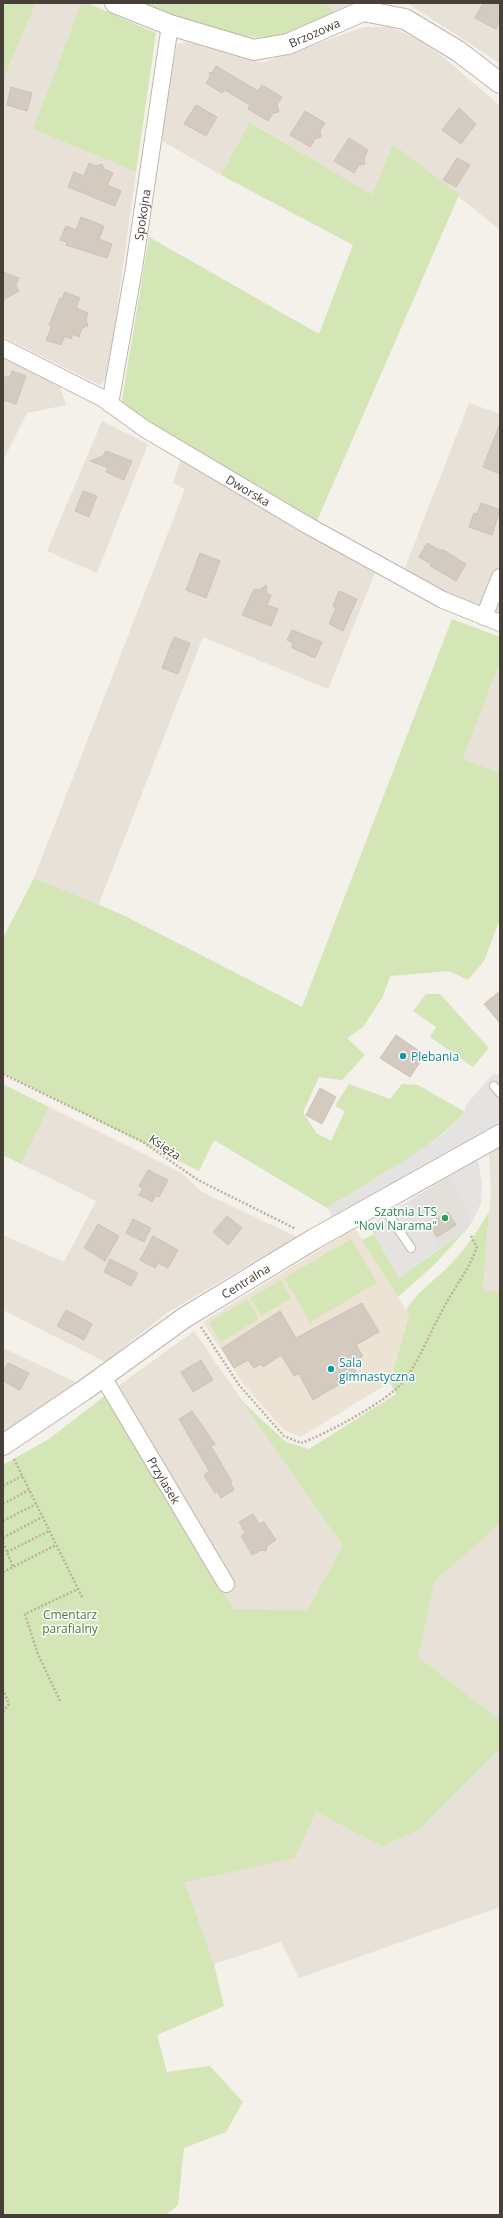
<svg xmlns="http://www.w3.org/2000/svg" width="503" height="2218" font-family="'Open Sans',sans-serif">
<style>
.residential{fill:#e7e1d8}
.industrial{fill:#e3dfdb}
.education{fill:#ece3d5}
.green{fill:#d4e5b6}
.parking{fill:#e5e3e1}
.building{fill:#d4cbc0;stroke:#cfc2b4}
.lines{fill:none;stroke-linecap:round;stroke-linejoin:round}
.service-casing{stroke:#bfb7ad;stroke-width:10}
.minor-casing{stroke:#bfb7ad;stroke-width:18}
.tertiary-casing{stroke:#bfb7ad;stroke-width:22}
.path{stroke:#bfb19f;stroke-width:2.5;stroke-dasharray:2 2;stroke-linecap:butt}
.service{stroke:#fff;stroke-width:8}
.minor{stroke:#fff;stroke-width:16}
.tertiary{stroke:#fff;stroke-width:20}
.culture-dot{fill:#0f9aa8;stroke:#fff;stroke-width:1.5}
.leisure-dot{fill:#2e9e5b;stroke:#fff;stroke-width:1.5}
.labels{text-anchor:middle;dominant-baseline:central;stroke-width:3;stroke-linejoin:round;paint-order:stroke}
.street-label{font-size:12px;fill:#474038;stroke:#fff}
.culture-label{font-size:12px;fill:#0d838f;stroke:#fff;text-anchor:start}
.leisure-label{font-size:12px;fill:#27864d;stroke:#fff;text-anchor:end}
.park-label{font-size:12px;fill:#50752f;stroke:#fff}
</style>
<rect width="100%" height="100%" fill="#f4f0ea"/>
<!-- residential -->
<path class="residential" d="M36,3h45l-48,126 103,43 -28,203 -8,10 -97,-48v-257z
M326,3h29l-21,10z
M407,3h93v61l-14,-10z
M364,27h28l29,14 21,15 58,50v124l-107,-86 -21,52 -121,-74 -30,53 -62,-36 18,-95 12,-2 73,21z
M3,357l57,30 6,18 -39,8 -24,48z
M469,403l31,11v203l-97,-44z
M102,421l46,23 -51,129 -50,-22z
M182,456l74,47 119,70 -47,116 -125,-52 -105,269 -64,-28 151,-389 -12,-6z
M500,662v111l-37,-14z
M49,1107l131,65 22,20 95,45 -129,75 -63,50 -102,-52v-75l61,27 32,-61 -75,-37z
M500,1148v143h-17l8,-99 -2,-39z
M194,1331l149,215 -36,64 -73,-1 -128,-214z
M3,1348l75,35 -75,51z
M500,1524v196l-82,-63 17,-76z
M500,1749v158l-201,71 -18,-36 -67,22 -29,-83 110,-23 21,-46 66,34 37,-16z"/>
<!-- industrial -->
<path class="industrial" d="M451,1175l21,47 -6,8 -26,18 -30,-48z"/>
<!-- education -->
<path class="education" d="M355,1228l54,87 -19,67 -89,55 -17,-7 -40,-45 -41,-63z"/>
<!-- green -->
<path class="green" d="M3,3h33l-33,77z
M81,3h6l69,30 -20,139 -103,-43z
M136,3h190l8,10 -50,26 -32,-2 -55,-11z
M250,122l122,73 21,-51 66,51 -143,328 -195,-117 28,-169 170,97 34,-89 -132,-70z
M452,619l48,18v25l-37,97 37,14v146l-16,42 -16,19 -19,-9 -59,5 -7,20 -20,31 -16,11 18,17 -23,25 -23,-3 -16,35 13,21 15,8 14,-30 -10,-5 14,-22 41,15 12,-15 16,1 47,27c-38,41 -91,67 -138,96l-113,-68 -15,31 -196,-98v-135l31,-60 89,37 179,92z
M426,994h14l49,54 -16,19 -43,-30 6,-10 -23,-16z
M3,1084l46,23 -28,57 -18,-9z
M489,1212l-6,79h17v233l-65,57 -17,76 82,63v29l-81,81 -37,16 -66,-34 -21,46 -110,24 29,82 10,42 -67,29 10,37 43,-6 33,36 -17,30 -42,16 -6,57 -12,10h-163v-750l46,-26 57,-44 128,214 73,1 36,-64 -102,-146 45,42 23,7 87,-55 -6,-12 19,-67 -3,-5c11,-18 28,-29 43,-44 16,-17 28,-34 40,-54z
M466,1230l-31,34 -37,33 -36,-57 12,-6 25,44z
M351,1239l26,44 -67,39 -26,-44z
M281,1280l10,18 -30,18 -11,-18z
M247,1299l12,20 -38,23 -12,-19z"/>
<!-- parking -->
<path class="parking" d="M493,1074l7,1v48l-165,97 -8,-12 89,-55 32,-23 17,-18 1,-7z
M478,1160l4,24 -1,19 -9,19 -21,-47z
M410,1200l30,48 -41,30 -30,-53z"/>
<!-- building -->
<path class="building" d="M483,3h17v18l-4,8 -21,-11z
M216,66l42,25 4,-6 20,12 -5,8 2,7 -6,1 -5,8 -20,-12 2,-4 -25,-15 -3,3 -16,-10 4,-6 -1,-4 4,-1z
M11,87l21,6 -5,18 -20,-6z
M196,105l21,12 -11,19 -22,-12z
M459,108l17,16 -15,20 -19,-14z
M305,111l20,12 -5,8 1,6 -6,2 -5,8 -20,-12z
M349,138l19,12 -4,8 1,6 -6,1 -5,8 -20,-12z
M457,158l13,7 -14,22 -13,-7z
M89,163l7,3 6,-2 2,5 9,4 -6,12 14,6 -6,15 -47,-19 6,-15 10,4z
M81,217l23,9 -5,13 13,5 -5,14 -41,-13 1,-3 -7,-2 6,-14 10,4z
M3,272l16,6 -3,7 3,6 -16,9z
M65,292l15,6 -4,10 12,5 -2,7 2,6 -6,2 -3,9 -6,-3 -2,5 -6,-3 -4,9 -15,-5 6,-14 -3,-1 11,-27 2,1z
M12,371l14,5 -10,28 -13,-4v-24l6,2z
M499,426h1v48l-17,-7z
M106,451l26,10 -8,19 -18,-8 2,-4 -18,-7 13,-5z
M83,491l14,5 -8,21 -14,-6z
M481,503l19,7 -8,25 -23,-8 5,-14 3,1z
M427,543l12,7h5l22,14 -10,17 -26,-15 1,-2 -12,-7z
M200,553l20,8 -14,37 -20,-8z
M266,585l1,8 4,2 -4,10 11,4 -7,17 -29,-11 12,-26 5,1z
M339,591l18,8 -14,32 -14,-7 7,-16 -3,-2z
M292,630l30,12 -7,16 -23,-10 1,-5 -6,-3z
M174,637l16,6 -12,31 -16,-6z
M500,991v32l-16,-19z
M396,1035l29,20 -15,22 -30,-19z
M320,1088l16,9 -14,27 -16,-9z
M148,1170l20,10 -9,17 -3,-2 -4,7 -13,-7 4,-7 -4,-2z
M448,1212l8,13 -19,12 -8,-13z
M227,1216l15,12 -14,17 -15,-13z
M133,1219l18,9 -7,14 -18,-9z
M98,1224l21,12 -14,25 -21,-13z
M153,1236l25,14 -10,18 -10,-5 -3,5 -15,-8z
M110,1259l28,14 -7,13 -27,-14z
M362,1303l17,29 -23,13 7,11 -12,7 6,11 -44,26 -14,-26 -5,2 -13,-21 -18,12 -2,-3 -7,4 -6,-8 -14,8 -12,-20 58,-37 16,27z
M66,1310l26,14 -8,16 -27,-14z
M201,1360l12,20 -20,12 -12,-20z
M8,1363l21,10 -9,17 -17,-9v-9z
M192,1411l23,33 -4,2 21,36 -2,1 4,7 -13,8 -4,-7 -2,2 -11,-18 5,-4 -30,-52z
M253,1514l6,10 5,-2 12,18 -9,6 -1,5 -5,-1 -9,5 -11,-19 4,-3 -6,-11z"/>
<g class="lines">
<defs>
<path id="service" d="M494,1086l6,7
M380,1202l31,46"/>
<g id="minor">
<path id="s1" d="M3,348l99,50 43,31 162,96 136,75 57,23"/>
<path id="s2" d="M110,404l24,-136 36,-243"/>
<path d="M484,617l16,-40"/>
<path id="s3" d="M103,1377l123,207"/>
</g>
<g id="tertiary">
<path id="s4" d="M115,3l55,22 84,25 34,-6 75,-33 42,8 53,32 42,32"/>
<path id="s5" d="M3,1445l80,-54 101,-73 130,-79 186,-104"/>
</g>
</defs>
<!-- service casing -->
<use href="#service" class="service-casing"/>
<!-- minor casing -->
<use href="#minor" class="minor-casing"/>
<!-- tertiary casing -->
<use href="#tertiary" class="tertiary-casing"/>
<!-- path -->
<path class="path" d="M3,1074l140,68 55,38 98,49
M201,1327l38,58 45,51 17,7c25,-9 85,-41 101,-60 17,-21 27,-49 40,-72 11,-22 27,-41 35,-64l-7,-13
M14,1459l68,138
M3,1486l19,-10
M3,1504l26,-14
M3,1521l33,-17
M3,1538l39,-21
M3,1542l10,25
M7,1552l42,-21
M3,1572l53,-27
M3,1689l6,15 -6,8
M60,1701l-23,-49 -12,-38 53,-25"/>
<!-- service -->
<use href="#service" class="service"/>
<!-- minor -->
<use href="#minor" class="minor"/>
<!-- tertiary -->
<use href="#tertiary" class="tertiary"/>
</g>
<!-- markers -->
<g class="culture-dot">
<circle cx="403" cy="1056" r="4"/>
<circle cx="331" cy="1369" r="4"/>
</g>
<circle class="leisure-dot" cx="445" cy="1218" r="4"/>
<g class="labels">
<!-- street labels -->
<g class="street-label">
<text stroke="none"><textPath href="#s4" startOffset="210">Brzozowa</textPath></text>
<text stroke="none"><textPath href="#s2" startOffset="192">Spokojna</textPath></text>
<text stroke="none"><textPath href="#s1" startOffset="284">Dworska</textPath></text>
<text transform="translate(165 1147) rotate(34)">Księża</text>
<text stroke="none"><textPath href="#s5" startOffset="293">Centralna</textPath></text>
<text stroke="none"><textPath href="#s3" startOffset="120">Przylasek</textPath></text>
</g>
<!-- culture labels -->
<g class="culture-label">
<text x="411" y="1056">Plebania</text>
<text x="339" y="1362">Sala<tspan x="339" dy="14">gimnastyczna</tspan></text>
</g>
<!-- leisure labels -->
<g class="leisure-label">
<text x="437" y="1211">Szatnia LTS<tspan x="437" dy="14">"Novi Narama"</tspan></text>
</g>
<!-- park labels -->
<g class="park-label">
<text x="70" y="1614">Cmentarz<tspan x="70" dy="14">parafialny</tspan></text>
</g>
</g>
<!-- border -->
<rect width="503" height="2218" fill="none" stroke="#474038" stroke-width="8"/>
</svg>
